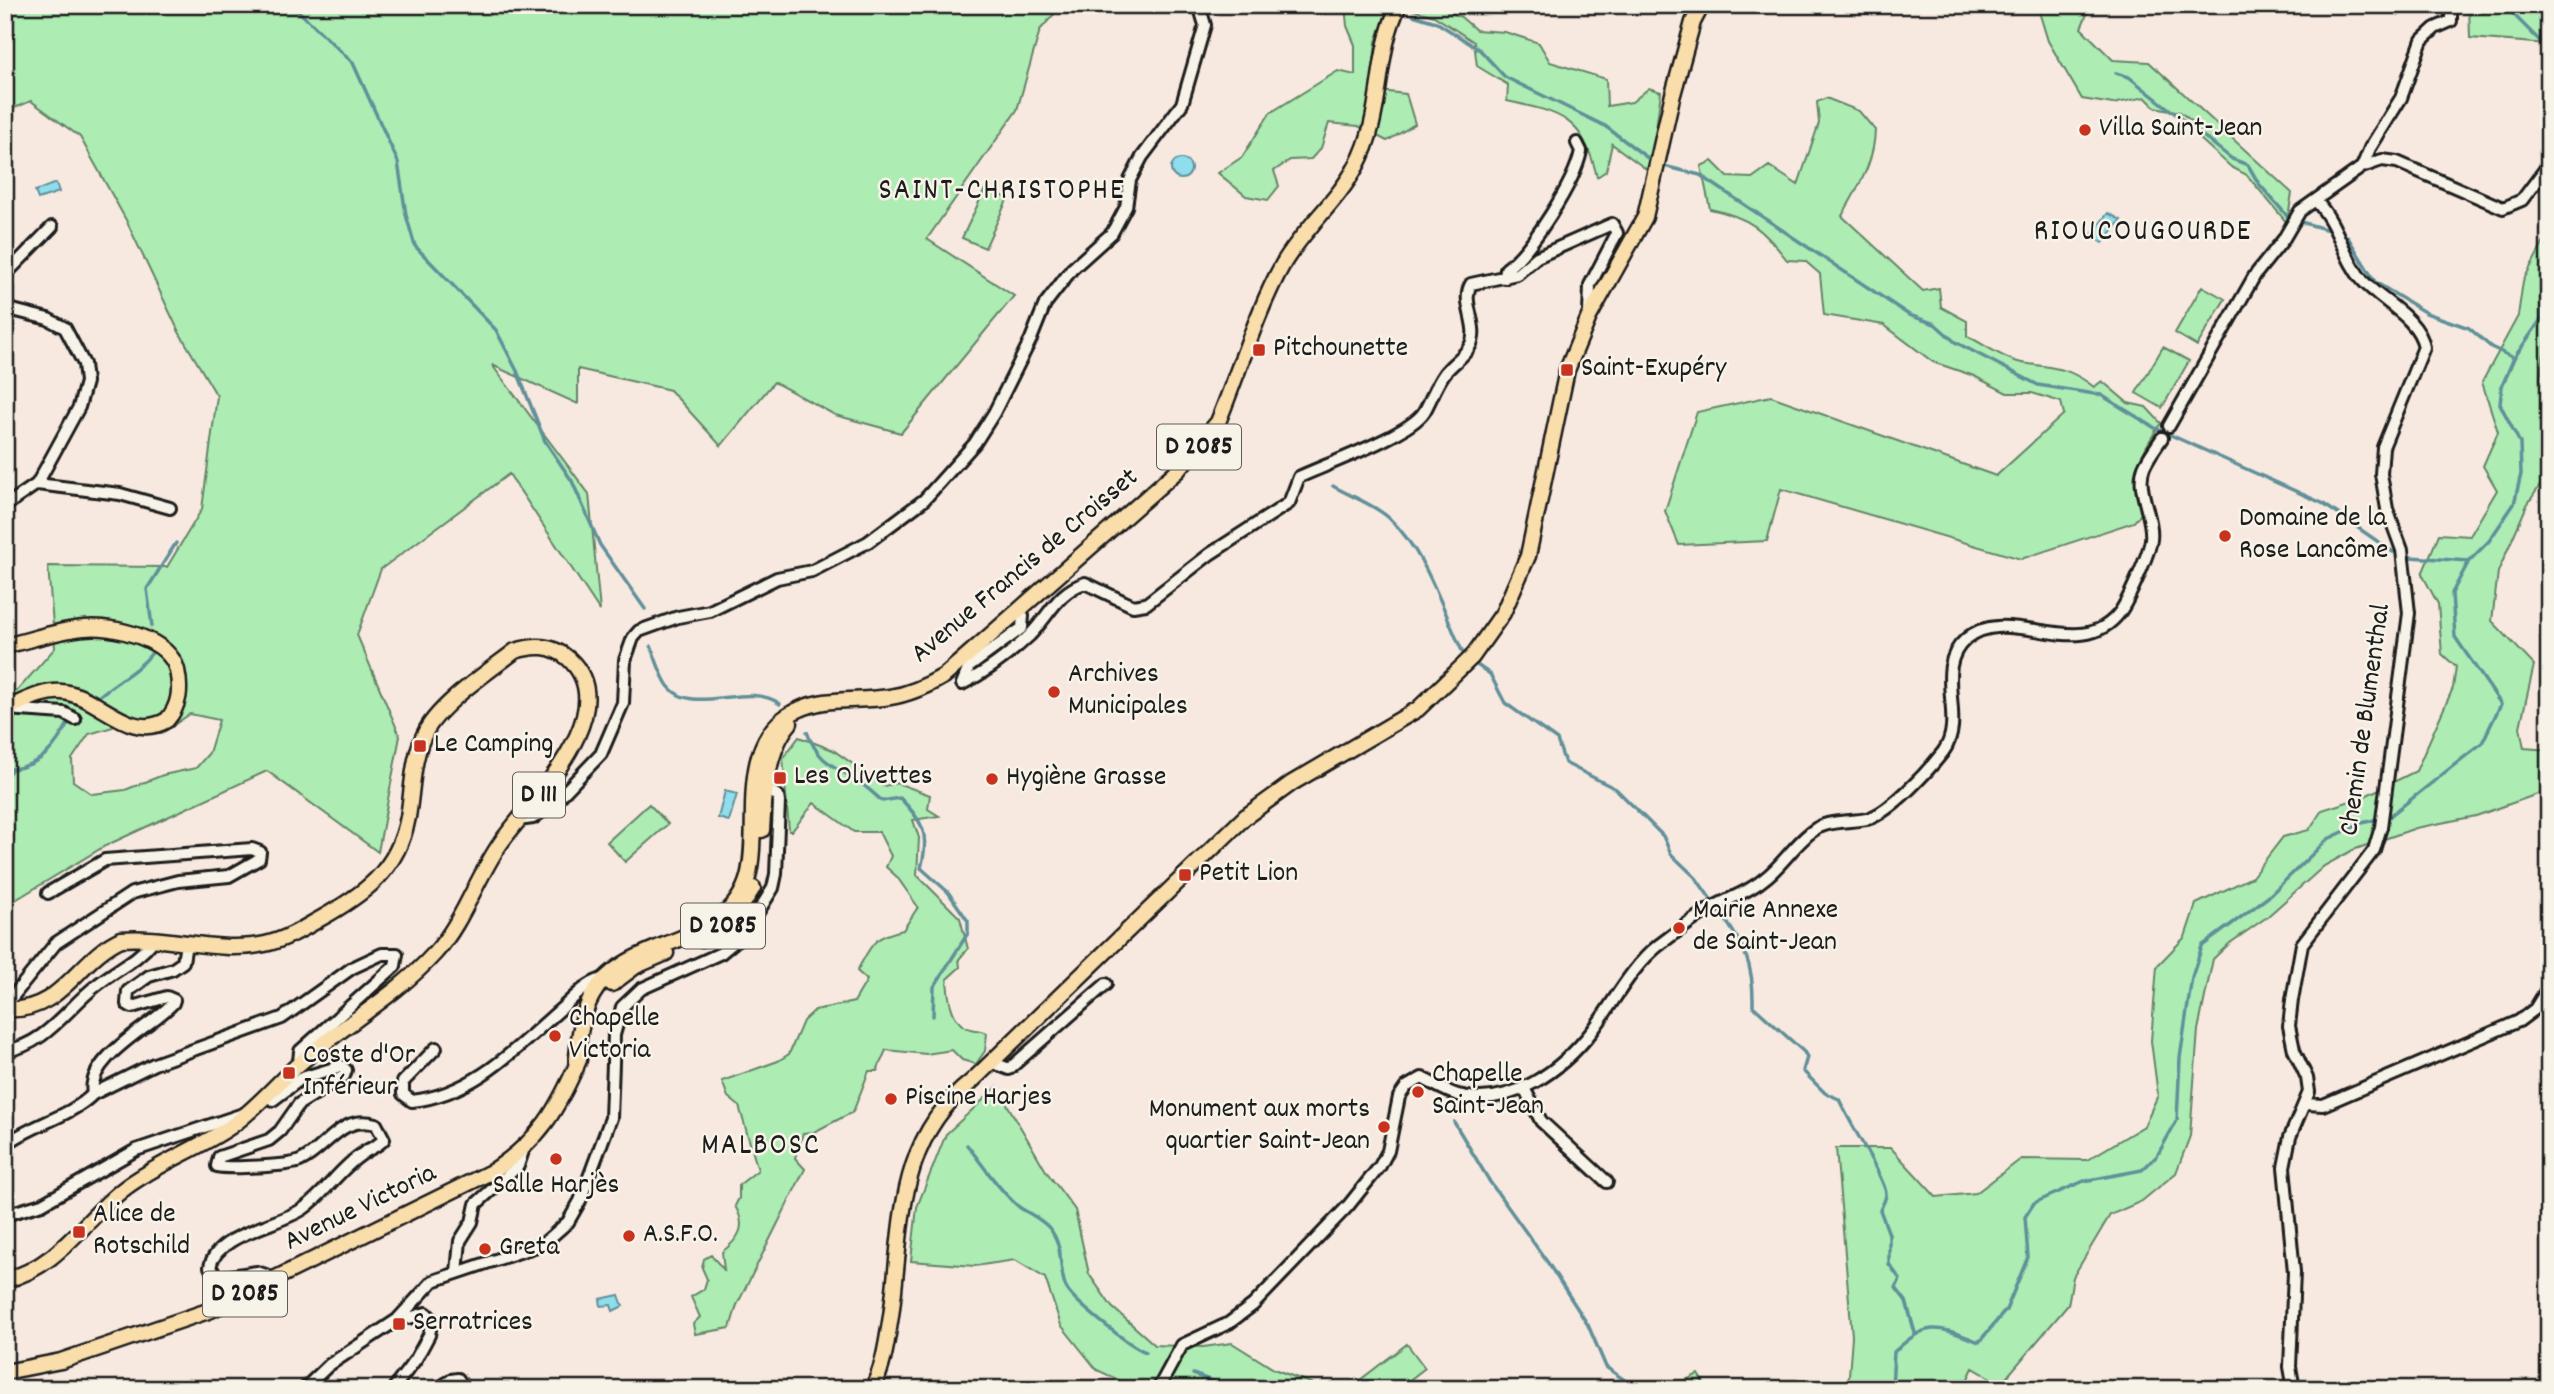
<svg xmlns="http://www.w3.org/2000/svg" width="2554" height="1394" font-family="Dekko,sans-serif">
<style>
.green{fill:#adecb3;stroke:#648468;stroke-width:2;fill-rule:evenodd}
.water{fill:#8fdeed;stroke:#619099;stroke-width:2}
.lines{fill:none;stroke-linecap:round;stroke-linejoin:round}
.stream{stroke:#619099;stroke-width:3.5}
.minor-casing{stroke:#1c1c1c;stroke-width:16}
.major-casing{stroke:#1c1c1c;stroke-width:19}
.minor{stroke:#f7f3e8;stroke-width:10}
.major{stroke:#f9ddab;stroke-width:14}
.poi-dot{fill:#c8321e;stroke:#f7f3e8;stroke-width:2.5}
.labels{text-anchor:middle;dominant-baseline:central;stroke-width:5;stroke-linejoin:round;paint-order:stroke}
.shield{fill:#f7f3e8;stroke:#5e5c59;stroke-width:2}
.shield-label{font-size:26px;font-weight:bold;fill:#1c1c1c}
.poi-label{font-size:28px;fill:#1c1c1c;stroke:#f7f3e8;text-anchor:start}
.street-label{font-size:28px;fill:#1c1c1c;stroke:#f7f3e8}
.neighbourhood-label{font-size:30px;letter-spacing:2px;fill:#1c1c1c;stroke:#f7f3e8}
</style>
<rect width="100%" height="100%" fill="#f8e9e0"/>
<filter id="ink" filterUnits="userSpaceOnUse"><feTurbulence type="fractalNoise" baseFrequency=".0143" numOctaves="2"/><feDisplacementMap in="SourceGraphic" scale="14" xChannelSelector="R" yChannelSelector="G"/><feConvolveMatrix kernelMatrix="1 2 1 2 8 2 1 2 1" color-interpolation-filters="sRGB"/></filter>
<g filter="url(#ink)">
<!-- green -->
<path class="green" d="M5,5h1057l-22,25 -23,80 -90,129 87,57 -113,137 -66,-18 -61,-33 -53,64 -51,-56 -92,-21v35l-86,-39 97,129 11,117 -91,-137 -128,95 -24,66 43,101 -22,116 -111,-81 -162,75 -93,56 -7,-22v-185l12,-4 38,-43 -7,-82 119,1 35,-58 15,-113 -38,-64 -53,-112 -46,-83 -49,-36 -26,11zM190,714l29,6 -10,33 -13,15 -33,7 -38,15 -33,4 -19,-13 -1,-22 17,-25 27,-8 19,7h27z
M1345,5h44l-13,37 -5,48 35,4 9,30 -28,17 -29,-15 -29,-3 -8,25 -10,11 -21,1 -16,11 5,15 -11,14 -22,-4 -28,-23 24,-16 28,-44 68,-42 17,4v-30l-8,-19z
M1412,5h24l25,12 15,13 29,2 34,11 11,19 56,17 1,27 25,-4 17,-14 12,4 -11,80 -38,-28 -6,27 -9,6c-14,-59 -34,-64 -90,-76l1,-16 -31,-19 -3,-24 -40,-26 -24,-7z
M2037,5h54l-10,23 32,32 36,2 143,131 -5,30 -40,-48 -16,-8 -32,-29 -5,-15 -14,-11 -25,-5 -10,-10 -32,7 -31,-5 -34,-58z
M2469,5h73l7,8v148l-1,-117 -78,-6z
M1826,98l33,13 16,19c-1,35 -17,56 -33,86l81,75 16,-3 2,19 26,14v15c17,8 38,24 55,27 32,5 45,3 72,24l8,-6 26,22 18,4 15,16c-24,36 -29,49 -20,91l-7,8 -113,37 -240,-70 -14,52 -88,4 -14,-34 32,-99 74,-16 225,80 68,-62 -3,-12 -29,-9h-25l-33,-17 -41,-14 -49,-37 -60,-10 -4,-41 -15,-13 -18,-1c-24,-31 -38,-43 -77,-51l-9,-43 11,-5 16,16 24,1 17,-12 29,19 21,-62 -2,-21z
M985,189l23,9 -23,50 -23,-10z
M2549,217v127l-4,2 -5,34 9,10v82l-22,33 -29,67 -6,49 42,44 -14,62 4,21 25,2v40l-73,26 -60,12 -63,22 -29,16 -57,51 -37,26 -17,16 -15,71 -8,106 -14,37 -34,28 -32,14 -37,62 -5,28 -67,79 -28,-16 -10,21h-115l4,-53 -16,-188h55l45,49 40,-4 45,-34 66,1 57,-34 14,-31 -7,-54 6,-75 28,-29 11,-33 56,-27 31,-40 26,-7 13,-20 41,-13 53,-26 37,-83 3,-21 -14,-13 -4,-50 -16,-30 17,-40 31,2 27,-46 -14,-24 15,-34 -16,-50 36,-66 5,-35 23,-43z
M2202,286l23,13 -28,47 -22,-13z
M2163,347l26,14 -27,47 -26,-15z
M799,737l34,13 51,36 13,-3 33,12 -2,14 11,7 -26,4 6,18 -2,37 43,43 8,31 -9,10 1,8 -13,12c1,15 3,39 18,48 6,3 16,3 22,6l-2,18 -9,13 -14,-4 -10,-10 -26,4 -40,-4 -9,21h-8l-16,41 -39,20 -11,1 -8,25 10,11 -68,136 -7,23 -35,6 -2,-10 7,-7 -9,-20 13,-8 3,-10 -5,-11 2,-9 7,-4 13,15 -2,-18c18,-14 25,-26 13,-46l4,-8v-13l19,-15 -19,-64 -11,-9 -6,-16 56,-20 11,-7 14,-33 12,-11 39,-8 13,-22 -10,-9c15,-27 15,-34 46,-41l15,-23 -21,-30 -11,-10 5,-11 -12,-24h-25l-40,-29 -22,28h-3l-6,-73z
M649,804l19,20 -43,38 -18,-20z
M997,1087l49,84 29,39 14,64 23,33 43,38 48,2 29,-4 42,26 52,20h-188l-41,-19 -36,-45 -16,-47 -30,-18 -40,6 -64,-5 6,-54 29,-73z
M1407,1344l18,24 -27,21h-32l-6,-9z
M1698,1374l9,15h-39z"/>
<!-- water -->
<path class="water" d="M1171 169a10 10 0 1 1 20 0a10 10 0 1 1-20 0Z
M56,183l3,9 -21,7 -3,-8z
M2108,213l13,7 -18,23 -12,-8z
M725,791l12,3 -8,27 -11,-3z
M619,1295l4,11 -10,5 -2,-6 -10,1 -1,-7z"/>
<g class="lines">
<!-- stream -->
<path class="stream" d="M292,5l61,58 45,99 8,53 9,31 81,84 21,41 28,70 27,40 28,64 45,64
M2504,5l45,45
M1413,15l23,7 44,28 25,27 100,49 48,36
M2116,73l13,4 103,82 16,6 11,19 30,34
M1660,165l40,10 209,140 26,9 20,18 83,43 63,10 54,33 167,75 71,49
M2301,222l31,9
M2347,236l28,46 51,31 43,15 22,19 23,11
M1333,486c17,10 42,19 56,32 38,36 53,91 75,137
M2410,557l59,4
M152,626l-5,-37 29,-46
M651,646c5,13 10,31 18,41 24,30 80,-7 111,17
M1474,663l16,11 15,29 52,37 8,23 51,26 47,47 8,18 25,24 16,23
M97,698c19,-17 40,-26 55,-45
M807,732c11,29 24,33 48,47 10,6 19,15 27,22l18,-3c23,24 30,35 21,70l27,24 20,29v12l-34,54 -1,29
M5,778l7,-9c31,-4 44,-23 58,-49
M1720,912c24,34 34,51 33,94l51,46 3,5 -4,14 22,22 14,6c8,20 47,81 47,95 0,5 -4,12 -6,16l9,24v30l11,15 -4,9 10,13 9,32
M1454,1122l36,60 58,81 40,62 18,42 31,22
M967,1145c16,20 32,45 52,62 10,7 23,12 31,22 14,18 8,35 15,56 4,14 66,62 81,67
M1193,1374l40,15
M1892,1389l2,-37c34,-32 44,-26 85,-10l27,-32 22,-53 -3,-40 9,-14 50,-22 58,-11 15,-14 20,-36 3,-62 12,-81 10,-31 66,-49 60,-58 34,-16 28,-7 92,-73 19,-39 -46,-67 -3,-44 17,-32 20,-20 25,-37 7,-30 -1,-31 -20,-39 2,-18 12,-28 28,-40 1,-30 6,-17"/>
<defs>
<path id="minor" d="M2362,167l8,-19 31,-50 21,-58 13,-12 16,-7v-16
M5,275l47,-48
M1505,278l1,-9c25,-18 69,-87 75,-118l-4,-8
M5,308l43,11 17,9 19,36 2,18 -7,25 -42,77 -32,22
M2169,426l86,-151 28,-35 17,-29 62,-44 20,-7 15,2 106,46 19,-8 27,-36
M37,484l83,10 50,14
M1019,610l4,6 -1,12 -53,39 -7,17c25,-12 48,-30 68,-49 20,-20 27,-43 55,-52l48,23 13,-2 64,-50 79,-51 10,-26c28,-13 110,-42 125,-65 7,-12 11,-25 20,-38 7,-10 20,-17 26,-28 11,-19 -10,-43 1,-62l46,-10 20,-17 75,-33 5,9 -27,52 -1,29
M6,709l58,4 11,6
M518,820l15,-2 23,-17 45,-47 22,-51 2,-43 8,-22 6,-7 39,-14 32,-6 67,-33 35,-7 56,-29 56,-42 51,-57 19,-30 37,-74 14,-35 27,-35 40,-36 14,-26 4,-27 12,-23 40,-53 23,-79 -6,-20
M186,944l-3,18 -10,7 -24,7 -21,15 -1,13 5,3 35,-10 7,3 -1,3c-19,22 -88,55 -80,91l61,-30 128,-46 70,-50 30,-14h15l-2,12 -95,85 -1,12
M5,1006l51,-63 76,-50 46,-12 51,-5 30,-17 1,-7 -8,-3 -147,11 -57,33
M436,1048l-33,34v12l9,7c63,-7 104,-53 150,-93 14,-12 25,-26 44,-30
M5,1051c41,-6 62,-43 92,-66 20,-16 40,-24 56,-44
M991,1062l18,7 97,-85
M1524,1088l17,33 66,61
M266,1096l7,4 29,-22 39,-12 5,4 -2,6 -45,28 -19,27 -11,9 -50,17 -2,9c11,3 72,0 83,-5 28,-13 40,-47 76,-37l8,15c-6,8 -15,9 -22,15 -23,15 -37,40 -59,55 -26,17 -87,25 -93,58l8,11 39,-6 9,3 4,7
M2307,1104l16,1 196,-84 16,-12 14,-23
M5,1145c27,-21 64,-27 88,-51
M5,1215l37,-11 94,-54 110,-37
M457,1272l3,-31 12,-19 4,-18 42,-38 6,-18
M304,1389l25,-24 68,-45 36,-39 110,-37 25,-22 12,-21 31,-83 3,-83 8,-28 19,-18 80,-36 24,-20 28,-45 3,-14 3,-72 -1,-6 -11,-7
M393,1389l23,-30 13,-24 3,-16 -6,-6 -17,5 -7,-3
M438,1389l13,-9 7,-1 7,10
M1158,1389l24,-44 47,-22 24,-18 95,-99 32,-40 8,-15 11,-54 7,-10 16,-9c12,6 24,14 36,17 53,14 105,-26 135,-65 21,-28 38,-63 66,-85 16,-12 34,-26 51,-36 18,-11 38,-16 54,-30 19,-14 33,-39 53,-51 14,-8 35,-6 50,-9 23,-6 61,-48 76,-67 25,-33 -12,-83 23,-113 43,-37 115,26 154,-27 8,-11 30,-60 31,-73 3,-22 -16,-50 -7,-72 4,-10 12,-20 18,-29
M2294,1389l-4,-22 4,-95 -10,-105 6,-30 19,-45 -2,-14 -13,-28 -5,-24 3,-26 10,-56 72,-94 7,-23 28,-214 -7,-63 -15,-41 -6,-35 2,-27 41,-100c-5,-29 -42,-45 -61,-66 -20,-23 -24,-56 -47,-80"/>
<path id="major" d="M5,646c26,-6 53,-16 79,-18 29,-3 85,10 93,42 4,19 3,35 -10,50 -38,23 -68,-25 -105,-28 -19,-2 -39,10 -57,17
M762,830c2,-33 5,-81 28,-107
M702,939l34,-24 17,-27
M612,984l24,-18 30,-13
M5,1009c56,5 73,-51 116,-70 48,-4 96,15 144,5 19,-4 36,-14 53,-24 45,-25 80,-49 90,-103 5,-30 4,-61 19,-88 16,-27 62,-58 88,-78 19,-6 37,-7 54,8 57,53 -41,144 -69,185 -24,35 -37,78 -65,109 -39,43 -92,72 -135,110 -24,21 -44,46 -70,64 -34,23 -72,36 -105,61 -41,31 -66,79 -120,92
M576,1068c2,-24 4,-50 16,-72 34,-62 136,-46 156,-119 13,-49 -11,-127 39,-161 33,-22 66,-13 103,-19 20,-3 37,-11 54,-21l234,-206 40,-48c20,-48 40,-114 65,-158 21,-36 55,-63 74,-99 27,-50 17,-109 42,-160
M5,1372l56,-11 150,-51 282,-139c48,-32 64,-61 86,-111
M872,1389c12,-22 15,-49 19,-73 12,-88 4,-175 81,-235l273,-264 47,-34 126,-74 54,-52 31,-44 25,-57 39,-186 22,-53 56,-100 27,-119 21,-76 9,-17"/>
</defs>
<!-- minor casing -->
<use href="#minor" class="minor-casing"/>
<!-- major casing -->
<use href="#major" class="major-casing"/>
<!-- minor -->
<use href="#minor" class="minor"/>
<!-- major -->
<use href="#major" class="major"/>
</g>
</g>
<!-- markers -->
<g class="poi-dot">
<circle cx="2085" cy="130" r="7"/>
<rect x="1252" y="343" width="14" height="14" rx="3.5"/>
<rect x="1560" y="363" width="14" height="14" rx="3.5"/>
<circle cx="2225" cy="536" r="7"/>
<circle cx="1054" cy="692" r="7"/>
<rect x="413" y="739" width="14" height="14" rx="3.5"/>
<rect x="773" y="771" width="14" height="14" rx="3.5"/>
<circle cx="992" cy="779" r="7"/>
<rect x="1178" y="868" width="14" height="14" rx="3.5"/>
<circle cx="1679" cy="928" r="7"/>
<circle cx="555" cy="1036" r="7"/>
<rect x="282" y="1066" width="14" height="14" rx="3.5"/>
<circle cx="1418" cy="1092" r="7"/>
<circle cx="891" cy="1099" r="7"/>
<circle cx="1384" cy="1127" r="7"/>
<circle cx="556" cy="1159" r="7"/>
<rect x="72" y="1225" width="14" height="14" rx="3.5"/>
<circle cx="629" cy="1236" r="7"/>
<circle cx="485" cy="1249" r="7"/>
<rect x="392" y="1317" width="14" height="14" rx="3.5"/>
</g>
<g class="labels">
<!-- shield labels -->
<g class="shield">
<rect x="1157" y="424.5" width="84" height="45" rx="5"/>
<rect x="513" y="772.5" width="52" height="45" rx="5"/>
<rect x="681" y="903.5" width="84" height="45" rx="5"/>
<rect x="203" y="1271.5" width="84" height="45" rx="5"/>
</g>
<g class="shield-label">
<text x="1199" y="447">D 2085</text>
<text x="539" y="795">D 111</text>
<text x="723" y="926">D 2085</text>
<text x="245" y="1294">D 2085</text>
</g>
<!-- poi labels -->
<g class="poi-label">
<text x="2099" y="130">Villa Saint-Jean</text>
<text x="1273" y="350">Pitchounette</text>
<text x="1581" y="370">Saint-Exupéry</text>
<text x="2239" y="520">Domaine de la<tspan x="2239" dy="32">Rose Lancôme</tspan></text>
<text x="1068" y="676">Archives<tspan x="1068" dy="32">Municipales</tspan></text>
<text x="434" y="746">Le Camping</text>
<text x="794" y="778">Les Olivettes</text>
<text x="1006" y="779">Hygiène Grasse</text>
<text x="1199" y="875">Petit Lion</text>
<text x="1693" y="912">Mairie Annexe<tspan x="1693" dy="32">de Saint-Jean</tspan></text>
<text x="569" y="1020">Chapelle<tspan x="569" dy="32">Victoria</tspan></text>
<text x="303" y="1057">Coste d'Or<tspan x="303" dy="32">Inférieur</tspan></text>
<text x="1432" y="1076">Chapelle<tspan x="1432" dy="32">Saint-Jean</tspan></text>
<text x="905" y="1099">Piscine Harjes</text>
<text x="1370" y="1111" text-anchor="end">Monument aux morts<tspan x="1370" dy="32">quartier Saint-Jean</tspan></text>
<text x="556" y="1187" text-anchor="middle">Salle Harjès</text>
<text x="93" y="1216">Alice de<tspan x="93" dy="32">Rotschild</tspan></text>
<text x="643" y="1236">A.S.F.O.</text>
<text x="499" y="1249">Greta</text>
<text x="413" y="1324">Serratrices</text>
</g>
<!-- street labels -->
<g class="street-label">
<text transform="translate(1026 567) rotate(-40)">Avenue Francis de Croisset</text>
<text transform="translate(2367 720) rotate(-82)">Chemin de Blumenthal</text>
<text transform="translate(361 1209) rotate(-26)">Avenue Victoria</text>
</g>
<!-- neighbourhood labels -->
<g class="neighbourhood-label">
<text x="1002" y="192">SAINT-CHRISTOPHE</text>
<text x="2143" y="233">RIOUCOUGOURDE</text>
<text x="761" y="1147">MALBOSC</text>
</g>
</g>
<!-- margin -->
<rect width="2554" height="1394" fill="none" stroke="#f7f3e8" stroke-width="28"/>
<rect x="14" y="14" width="2526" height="1366" fill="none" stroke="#1c1c1c" stroke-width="2.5" filter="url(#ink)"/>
</svg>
